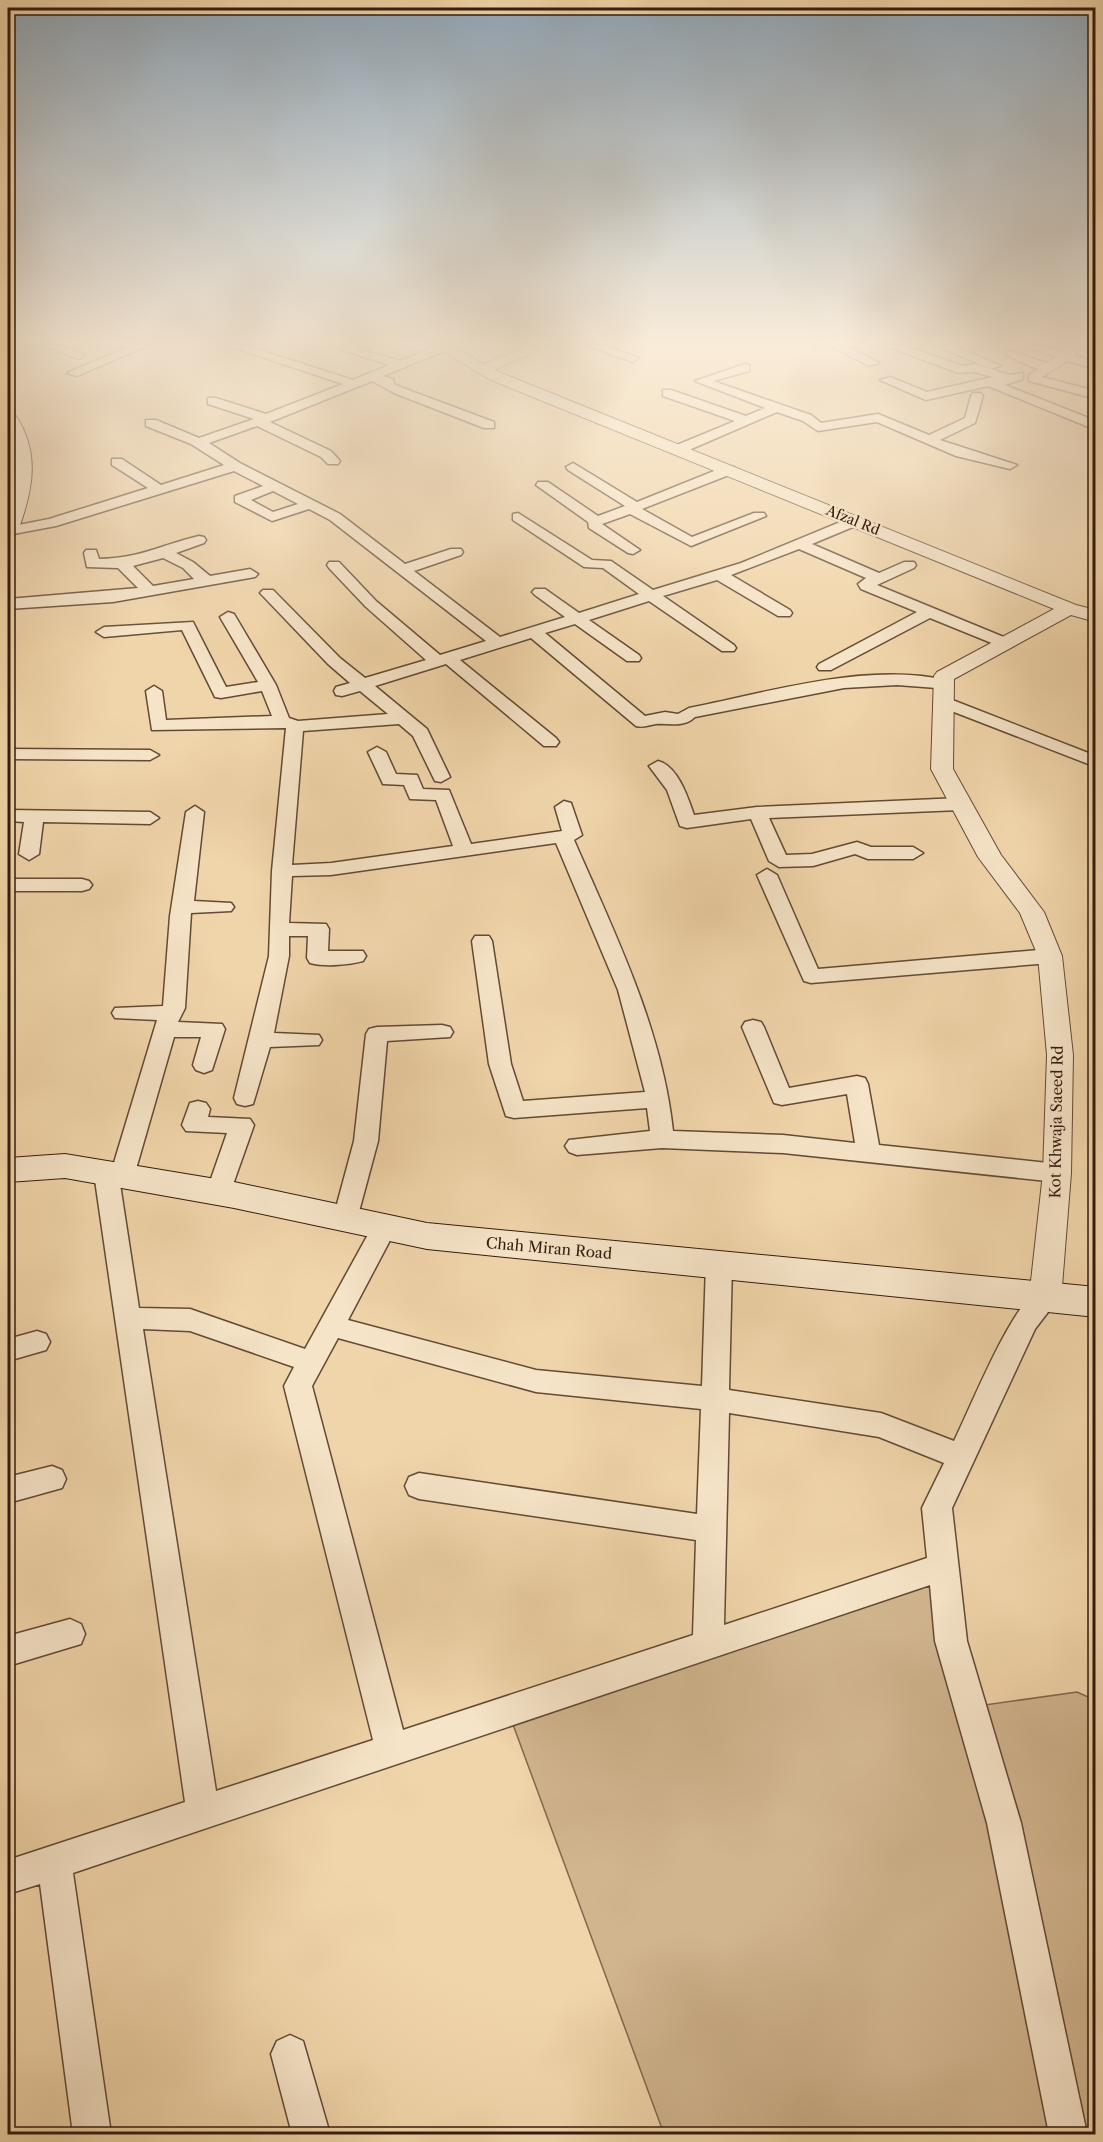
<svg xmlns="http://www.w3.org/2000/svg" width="1103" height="2142" font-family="'Libre Caslon Text',serif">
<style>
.green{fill:#d1b58f;stroke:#82684e;stroke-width:1.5}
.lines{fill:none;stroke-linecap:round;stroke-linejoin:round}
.minor-casing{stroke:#624a35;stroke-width:3}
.tertiary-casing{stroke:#624a35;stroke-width:2}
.secondary-casing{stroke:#331b0e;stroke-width:2}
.minor{fill:#f6e4c8;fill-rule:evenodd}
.tertiary{fill:#f6e4c8;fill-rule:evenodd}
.secondary{fill:#f6e4c8;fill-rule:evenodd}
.labels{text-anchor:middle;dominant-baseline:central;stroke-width:5;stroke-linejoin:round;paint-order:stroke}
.far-street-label{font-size:14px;fill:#331b0e;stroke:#f6e4c8}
.street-label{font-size:15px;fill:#331b0e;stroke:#f6e4c8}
</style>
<rect width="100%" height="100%" fill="#f1d5aa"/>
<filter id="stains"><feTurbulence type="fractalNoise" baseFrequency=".00333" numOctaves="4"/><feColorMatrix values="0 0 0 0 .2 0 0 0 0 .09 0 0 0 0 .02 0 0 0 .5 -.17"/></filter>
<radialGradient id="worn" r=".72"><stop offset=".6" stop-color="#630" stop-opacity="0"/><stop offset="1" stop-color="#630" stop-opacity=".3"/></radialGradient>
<!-- green -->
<path class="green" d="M943,1567l35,139 99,-14 18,8v434h-431l-156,-423z"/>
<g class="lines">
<defs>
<path id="minor" d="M41,345h18l26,10 -6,4z
M133,345h16l-72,31 -10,-3z
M226,345h17l110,35 36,-15 -62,-20h18l55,16 40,-16h9v4l-66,27 10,3 1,5 9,4 91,34v6h-10l-90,-35 -22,-12 -102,41 61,29 9,10 -2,3h-10l-7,-7 -64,-31 -48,17 31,20 100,51 65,50 46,-15h10l2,3 -2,3 -47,16 86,66 65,-20 -30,-22 -3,-3 3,-3h10l34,24 60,-19 -36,-26 -19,-1 -71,-47v-6l5,-1 74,47 19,1 42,29 88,-27 109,-45h10v6l-48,20 67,29 25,-11h10l2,3 -2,3 -37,17 134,55 2,3 -2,3h-12l-69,-28 -99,52h-12l-2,-3 2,-3 98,-52 -56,-23 -3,-5 8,-6 -67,-29 -68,26 59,35 2,3 -2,3h-12l-61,-36 -54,16 71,49 2,3 -2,3h-12l-73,-50 -60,19 50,35 2,3 -2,3h-12l-52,-37 -30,9 100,83 20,-4 13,2 11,-6c81,-16 179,-47 261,-27l2,4 -2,4 -53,-4 -53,3 -149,29c-11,11 -27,6 -39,7 -7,1 -12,4 -20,2l-105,-88 -71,22 96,78 3,4 -3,4h-12l-98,-82 -71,22 52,43 23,48 -9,5 -6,-1 -22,-45 -14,-12 -96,7 -11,134 39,-2 122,-17 -17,-46 -26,-1 -6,-14 -21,-1 -15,-32 9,-5 9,5 10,22 21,1 6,14 26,1 22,54 91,-13 -7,-24 9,-6 7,2 11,32 -8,5c41,94 88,188 99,291l110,4 72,8 -8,-49 -65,11 -8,-2 -32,-76 3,-5 8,-2 8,2 3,5 25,61 68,-12 8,2 3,6 11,61 178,19 8,3 4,6 -4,6 -8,3 -274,-29 -121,-5 -85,7 -8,-3 -4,-6 4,-6 81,-9 -3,-23 -133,10 -8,-2 -17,-52 -17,-123 3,-5h14l3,5 19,123 12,37 122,-9 -27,-102 -62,-147 -225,32 -39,1 -3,47 37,1 3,5 -1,22h35l3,5 -3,5c-15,4 -38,6 -53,2l-3,-5 1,-22h-19v20l-15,77 45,2 3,5 -3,5 -49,2 -17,57 -8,2 -8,-2 -3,-6 35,-142 3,-85 14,-143 -134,2 -6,-39 8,-5 8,5 4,29 106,-4 -10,-25 -41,7 -6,-1 -33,-67 -78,7 -8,-5 8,-5 89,-5 33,65 32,-5 -38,-65 8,-5 6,2 42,71 13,33 9,3 90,-7 -28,-23 -18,5 -6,-1 -2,-4 2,-4 14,-4 -22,-19 -65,-68 -3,-3 3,-3h10l67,68 25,20 61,-18 -60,-53 -37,-39 -2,-3 2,-3h10l37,39 64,54 46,-14 -156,-121 -21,-11 -37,12 -37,-19v-6l28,-10 -29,-15 -178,55 -48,9v-8l41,-8 99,-31 -36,-23v-6h10l39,26 63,-20 -33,-21 -45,-18v-6h10l43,18 55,-19 -46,-15v-6h8l50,16 77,-30zM273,491l25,13 -25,8 -22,-12z
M585,345h18l36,13 -6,4z
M829,345h15l35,18 -10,3z
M884,345h18l61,21 12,-2 34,11 14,-2v6l-18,6 91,36v9l-108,-44 -62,14 -46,-20 10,-3 37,15 66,-15 -19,-5 -16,1z
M935,345h16l50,21 -10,3z
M1022,345h18l23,7 9,-7h12l-10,10 22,7v7l-29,-8 -25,16 54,14v8l-67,-18v-6l9,-6 -31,-13v-4h8l31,11 10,-6z
M745,364l4,1v6l-36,10 98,34 10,8 57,-9 51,21 36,-17 6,-22 2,-3h8l2,3 -8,27 -35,17 77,25 -7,4 -54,-13 -79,-34 -59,9 -15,-10 -26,-9 -95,41h-10v-6l63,-26 -72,-25v-6h8l75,26 19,-8 -70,-27z
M573,463l64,39 87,-35h10v6l-92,36 50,28 62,-24h10l2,3 -75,30 -61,-32 -28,10 38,26 -7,4 -5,-1 -39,-25 -1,-6 -52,-37 2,-3h10l50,34 27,-10 -57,-36 -2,-3z
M199,536l5,1 2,3 -2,3 -28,10 17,9 17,14 40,-7 8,5 -3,3 -142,25 -105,7v-10l130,-11 -20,-20 -31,-1 -3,-14 2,-3h10l3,9c42,-1 62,-14 100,-23zM163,558l20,10 11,11 -41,7 -20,-20z
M942,696l154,60v11l-160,-62 -2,-4 2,-4z
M8,749l142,1 9,5 -9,5 -142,-1z
M658,761c20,5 30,37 36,54l63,-8 203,-9 9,6 -9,6 -191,8 17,37 26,-1 45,-12 14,5h42l10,6 -10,6h-45l-13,-5 -42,12 -34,1 -10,-6 -18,-42 -64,9 -7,-2 -13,-36 -18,-24z
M195,806l9,6 -10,89 37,2 3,4 -3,4 -40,2 -6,95 -7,14 44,2 3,5 -13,41 -8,3 -8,-3 -3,-5 8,-28h-27l-40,139 -3,6 -11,2 19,124 51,1 115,40 71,-129 9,-3 9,3 3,7 -49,93 188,50 166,16 4,-122 4,-7 9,-3 9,3 4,7 -3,126 152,23 73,28c16,-32 56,-133 83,-150 6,-3 11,-1 17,1l4,7 -23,30 -83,179 15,133 54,182 66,311h-38l-62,-311 -52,-182 -5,-56 -857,288 38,261h-38l-33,-250 -32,10v-34l177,-58 -91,-629 4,-6 8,-3 7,2 44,-146 -42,-2 -3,-5 3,-5 48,-2 7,-90 16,-104zM143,1329l47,2 104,36 -10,19 89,354 -157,51zM338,1338l198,54 165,17 -4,105 -278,-41 -10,4 -4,9 4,9 10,4 277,41 -3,95 -290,95 -91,-344zM729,1413l150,24 65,26 -22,45 5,50 -203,67z
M8,810l142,2 9,6 -9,6 -107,-2 -4,32 -10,6 -10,-6 5,-32 -16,-1z
M767,869l10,6 41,94 232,-20 7,2 3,5 -3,5 -7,2 -239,20 -7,-2 -47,-106z
M8,879h74l7,2 3,4 -3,4 -7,2h-74z
M442,1025l8,2 3,5 -3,5 -63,4 -9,100 -21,78 -3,7 -9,2 -9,-2 -3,-7 21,-78 12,-107 3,-5 8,-2z
M198,1101l8,2 4,6 -2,8 42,2 4,6 -24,68 -3,6 -9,3 -9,-3 -3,-6 21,-60 -41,-2 -4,-6 8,-22z
M37,1331l9,3 4,8 -4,8 -38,11v-22z
M52,1466l10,4 4,9 -4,9 -54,15v-26z
M70,1619l11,5 4,10 -4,10 -73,22v-30z
M290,2035l13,6 27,93h-38l-21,-80 6,-13z"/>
<path id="tertiary" d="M432,345h17l35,19 46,-19h19l-55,25 582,235 20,5v12l-25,-7 -117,64 -1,90 48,86 43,57 18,44 11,99 -2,118 -10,126 -5,9 -11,3 -11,-3 -5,-9 14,-126 4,-118 -9,-99 -18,-43 -42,-56 -47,-88 3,-93 3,-4 117,-63 -563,-229z"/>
<path id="secondary" d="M8,412l6,1c27,39 19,76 4,118l-3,4 -7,2c-3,-25 6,-42 7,-65 1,-21 -9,-40 -7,-60z
M65,1154l169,28 193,41 669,64v30l-669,-68 -193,-41 -169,-30 -57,4v-24z"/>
</defs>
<!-- minor casing -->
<use href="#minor" class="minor-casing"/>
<!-- tertiary casing -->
<use href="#tertiary" class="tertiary-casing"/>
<!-- secondary casing -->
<use href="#secondary" class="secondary-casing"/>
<!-- minor -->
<use href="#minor" class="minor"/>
<!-- tertiary -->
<use href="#tertiary" class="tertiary"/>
<!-- secondary -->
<use href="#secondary" class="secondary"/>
</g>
<!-- sky -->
<linearGradient id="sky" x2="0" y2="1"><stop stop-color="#91a8ba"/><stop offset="0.53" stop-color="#f9ecd9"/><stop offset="1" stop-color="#f9ecd9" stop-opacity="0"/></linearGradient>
<rect width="1103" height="645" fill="url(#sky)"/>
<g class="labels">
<!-- far-street labels -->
<g class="far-street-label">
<text transform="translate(853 520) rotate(22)">Afzal Rd</text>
</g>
<!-- street labels -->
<g class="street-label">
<text transform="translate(1056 1122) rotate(-89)">Kot Khwaja Saeed Rd</text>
<text transform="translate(549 1248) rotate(5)">Chah Miran Road</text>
</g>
</g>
<!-- margin -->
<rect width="1103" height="2142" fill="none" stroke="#f1d5aa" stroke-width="30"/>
<rect x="9" y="9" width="1085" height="2124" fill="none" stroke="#331b0e" stroke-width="3"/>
<rect x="15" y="15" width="1073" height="2112" fill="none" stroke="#331b0e" stroke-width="1.5"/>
<rect width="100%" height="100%" filter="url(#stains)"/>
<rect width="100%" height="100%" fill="url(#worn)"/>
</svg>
